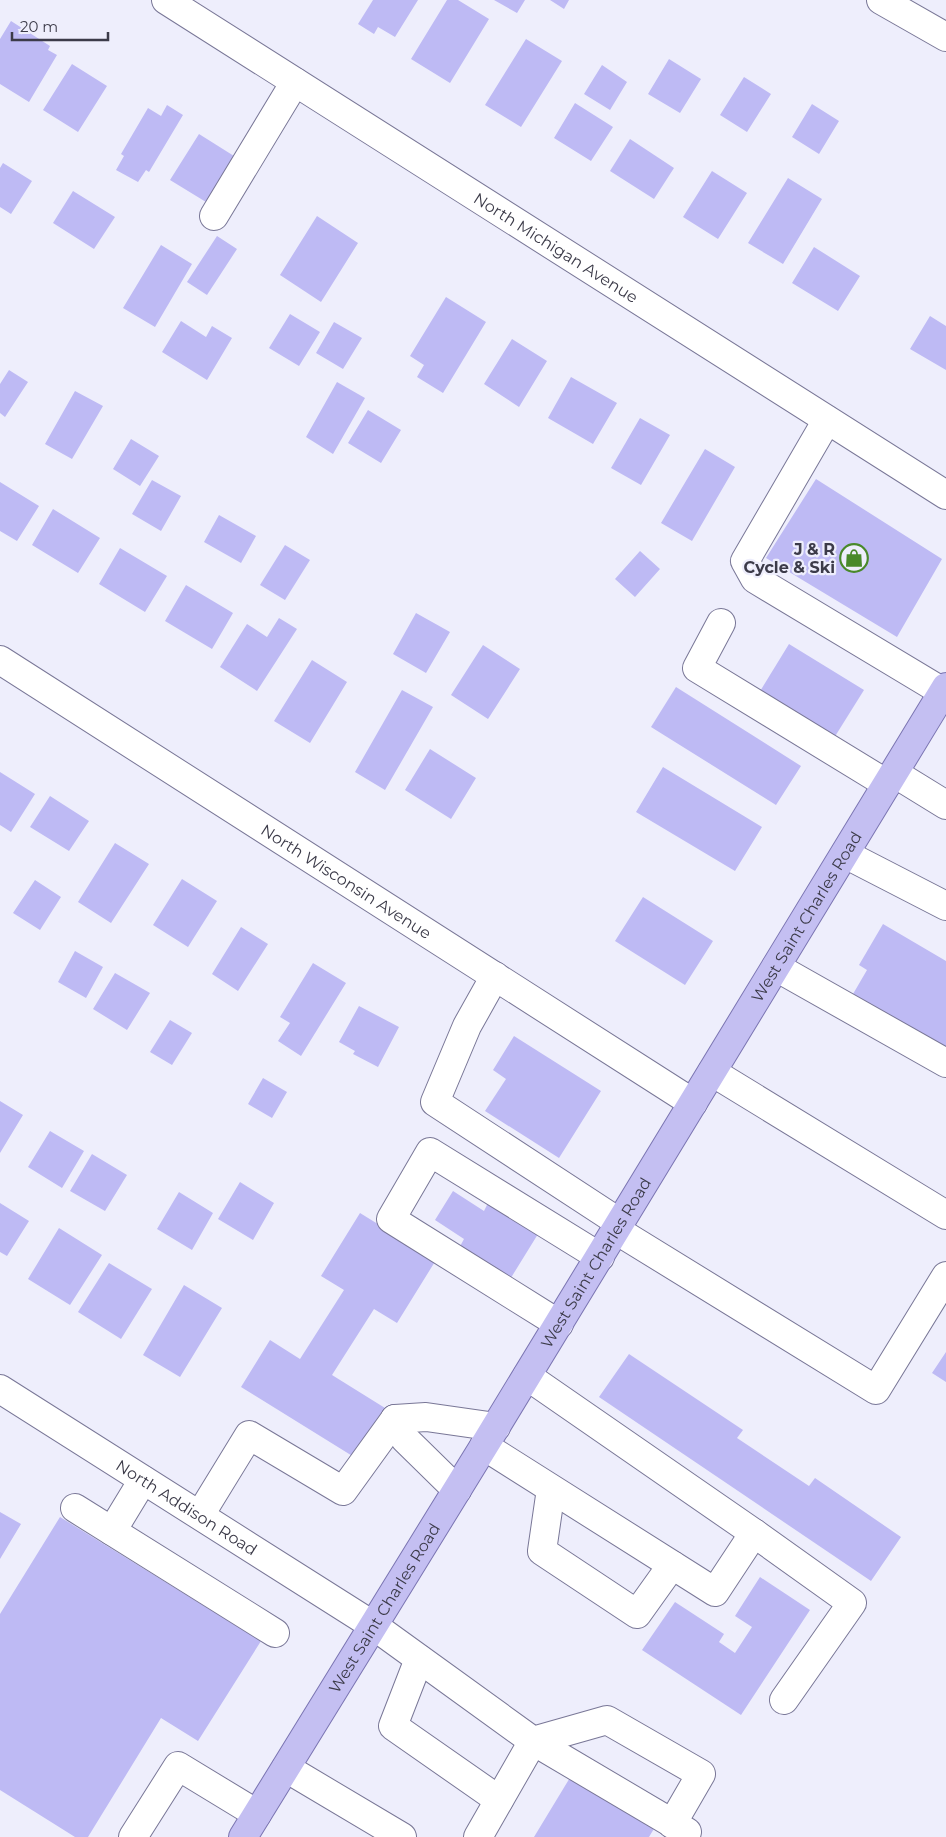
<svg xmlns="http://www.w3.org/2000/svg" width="946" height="1837" font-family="Montserrat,sans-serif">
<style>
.building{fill:#bebaf4}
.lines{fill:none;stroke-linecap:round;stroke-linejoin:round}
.minor-casing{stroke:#797797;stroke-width:30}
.major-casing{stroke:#7b75b2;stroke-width:30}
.minor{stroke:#fff;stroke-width:28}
.major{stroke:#c4bff2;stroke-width:28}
.labels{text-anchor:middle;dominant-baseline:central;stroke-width:4.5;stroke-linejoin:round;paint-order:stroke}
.street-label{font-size:16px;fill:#3c3b49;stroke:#eeeefc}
.poi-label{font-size:16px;font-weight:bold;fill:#3c3b49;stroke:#eeeefc;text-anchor:end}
</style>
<rect width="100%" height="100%" fill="#eeeefc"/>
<!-- building -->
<path class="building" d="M373,0h45l-23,37 -17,-10 -4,7 -16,-10z
M447,0h11l31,19 -39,64 -39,-24z
M494,0h31l-8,13z
M550,0h19l-5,9z
M11,21l39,25 -2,4 9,5 -28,47 -29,-18v-45z
M526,39l36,22 -41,66 -36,-22z
M669,59l32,20 -21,34 -32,-19z
M72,64l35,22 -29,46 -35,-22z
M602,65l25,17 -17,28 -26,-16z
M744,77l27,17 -24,38 -27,-17z
M575,103l38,24 -22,34 -37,-23z
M812,104l27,17 -20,33 -27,-17z
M167,105l16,10 -34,57 -3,-2 -8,12 -22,-12 8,-14 -3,-2 27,-46 13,8z
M199,134l35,22 -28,46 -36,-22z
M630,139l44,29 -20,31 -44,-28z
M3,163l29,18 -21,33 -11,-7v-39z
M712,171l35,22 -29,46 -35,-22z
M788,178l34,21 -39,65 -35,-21z
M73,191l42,26 -21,32 -41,-26z
M317,216l41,27 -37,59 -41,-27z
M217,236l20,13 -30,46 -20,-13z
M161,245l31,19 -37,63 -32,-19z
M814,247l46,29 -22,35 -46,-28z
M446,297l40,25 -43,71 -26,-16 7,-12 -14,-9z
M290,314l30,18 -21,34 -30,-18z
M930,316l16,10v44l-36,-21z
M181,321l25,16 6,-11 20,12 -25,42 -45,-28z
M334,322l28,16 -19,31 -27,-16z
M512,339l35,22 -28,46 -35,-23z
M9,370l19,12 -23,35 -5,-4v-29z
M571,377l46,26 -24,41 -45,-26z
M337,382l28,16 -32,56 -27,-17z
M75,391l28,15 -31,53 -27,-15z
M368,410l33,20 -20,33 -33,-20z
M640,418l30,17 -29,50 -30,-17z
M131,439l28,17 -19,30 -27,-17z
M705,449l30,18 -43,74 -31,-18z
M816,479l126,80 -45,78 -131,-79z
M152,480l29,16 -20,35 -29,-17z
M0,482l39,24 -22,35 -17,-10z
M53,509l47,29 -22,35 -46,-28z
M219,515l37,21 -15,27 -37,-21z
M285,545l25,15 -25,40 -25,-15z
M120,548l47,28 -22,36 -46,-28z
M640,551l20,18 -25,28 -20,-18z
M186,585l47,28 -21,36 -47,-28z
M416,613l34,19 -24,41 -33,-19z
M279,618l18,11 -40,62 -37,-24 27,-43 20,13z
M789,644l75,46 -30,48 -75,-45z
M483,645l37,24 -32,50 -37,-24z
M312,660l35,22 -37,61 -36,-22z
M676,687l125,79 -25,39 -125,-78z
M402,690l31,17 -48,83 -30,-18z
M430,749l46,29 -25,41 -46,-29z
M663,767l99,60 -27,44 -99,-59z
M0,772l35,22 -24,38 -11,-7z
M50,796l39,25 -20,30 -39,-24z
M115,843l34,21 -38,59 -33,-21z
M182,879l35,22 -29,46 -35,-22z
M35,880l26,17 -21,33 -27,-17z
M643,897l70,44 -28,44 -70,-44z
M883,924l63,37v87l-93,-54 14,-24 -8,-5z
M241,927l27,17 -30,47 -26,-17z
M75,951l28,16 -17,31 -28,-16z
M313,963l33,20 -45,73 -23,-15 12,-18 -10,-6z
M115,973l35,20 -23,37 -34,-21z
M359,1006l40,21 -21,40 -25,-13 2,-3 -16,-9z
M170,1020l22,13 -20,32 -22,-13z
M514,1036l87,55 -42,67 -74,-47 21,-32 -13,-9z
M263,1078l24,14 -15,26 -24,-14z
M0,1101l23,14 -23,38z
M50,1131l34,20 -22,37 -34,-21z
M92,1154l35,21 -22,36 -35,-20z
M240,1182l34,21 -21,37 -35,-21z
M453,1191l31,20 4,-8 50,31 -29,47 -51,-31 6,-11 -29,-19z
M179,1192l34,21 -21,37 -35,-21z
M0,1203l29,18 -22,35 -7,-4z
M360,1213l76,47 -39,63 -23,-14 -42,66 53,33 -31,49 -113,-70 29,-47 30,19 44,-69 -23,-14z
M59,1228l43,27 -32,50 -42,-26z
M109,1263l43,26 -31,50 -43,-27z
M184,1285l38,23 -42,69 -37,-22z
M946,1352v30l-14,-9z
M629,1354l114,76 -6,8 72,48 6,-8 86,59 -30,44 -272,-184z
M0,1512l21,12 -21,35z
M60,1517l201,124 -63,100 -37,-23 -73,119h-13l-75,-47v-176z
M760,1577l50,33 -69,105 -99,-65 33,-48 49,32 -5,8 16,11 17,-26 -17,-11z
M571,1776l84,51 -6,10h-115z"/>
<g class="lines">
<defs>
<g id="minor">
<path id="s1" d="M166,0l780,495"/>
<path d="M881,0l65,37"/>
<path d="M214,216l81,-134"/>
<path d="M827,420l-82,141 10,18 188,113"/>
<path d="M721,623l-24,45 190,116"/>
<path id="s2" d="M0,660l693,443"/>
<path d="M894,773l52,32"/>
<path d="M845,854l101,52"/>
<path d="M776,967l170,96"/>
<path d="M495,976l-28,50 -32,76 185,121"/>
<path d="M712,1072l234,143"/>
<path d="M616,1230l260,160 70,-114"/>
<path d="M559,1324l-168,-105 39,-67 170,105"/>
<path id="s3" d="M0,1389l374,237 159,115 74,-21 94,54 -29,50"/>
<path d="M395,1419l31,-2 70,10"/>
<path d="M395,1419l10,20 52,51"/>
<path d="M484,1446l231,146 39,-59 -227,-157"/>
<path d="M551,1489l-9,62 95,63 35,-49"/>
<path d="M75,1508l200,125"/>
<path d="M200,1515l49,-80 94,56 52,-72"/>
<path d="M112,1531l31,-51"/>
<path d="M754,1533l98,70 -68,97"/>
<path d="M419,1659l-26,67 106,74"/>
<path d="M286,1768l116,69"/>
<path d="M133,1837l45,-71 79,48"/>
<path d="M478,1837l55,-96 154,91 -1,2"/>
</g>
<g id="major">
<path id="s4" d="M243,1837l241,-391 462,-759"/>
</g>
</defs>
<!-- minor casing -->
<use href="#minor" class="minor-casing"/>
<!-- major casing -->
<use href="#major" class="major-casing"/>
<!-- minor -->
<use href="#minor" class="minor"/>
<!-- major -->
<use href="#major" class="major"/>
</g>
<!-- icons -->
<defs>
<symbol id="shop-ring" viewBox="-11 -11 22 22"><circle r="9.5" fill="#eeeefc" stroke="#49892a" stroke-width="1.5"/><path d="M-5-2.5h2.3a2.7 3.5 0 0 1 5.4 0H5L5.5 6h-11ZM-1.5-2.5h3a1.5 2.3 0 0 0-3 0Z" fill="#49892a"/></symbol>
</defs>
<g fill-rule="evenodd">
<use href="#shop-ring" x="838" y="542" width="32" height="32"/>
</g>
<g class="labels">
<!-- street labels -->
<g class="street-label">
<text stroke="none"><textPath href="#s1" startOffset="462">North Michigan Avenue</textPath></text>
<text stroke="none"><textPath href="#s2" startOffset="411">North Wisconsin Avenue</textPath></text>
<text stroke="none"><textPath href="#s4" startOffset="1079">West Saint Charles Road</textPath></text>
<text stroke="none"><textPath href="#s4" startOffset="674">West Saint Charles Road</textPath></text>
<text stroke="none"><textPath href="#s3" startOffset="221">North Addison Road</textPath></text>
<text stroke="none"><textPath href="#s4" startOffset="269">West Saint Charles Road</textPath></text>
</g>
<!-- poi labels -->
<g class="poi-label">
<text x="835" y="549">J &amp; R<tspan x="835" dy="18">Cycle &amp; Ski</tspan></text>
</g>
</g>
<!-- scale -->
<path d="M12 32v8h96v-8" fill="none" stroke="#3c3b49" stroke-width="2.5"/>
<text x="20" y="32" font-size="15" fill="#3c3b49" stroke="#eeeefc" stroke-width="4" paint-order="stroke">20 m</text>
</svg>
